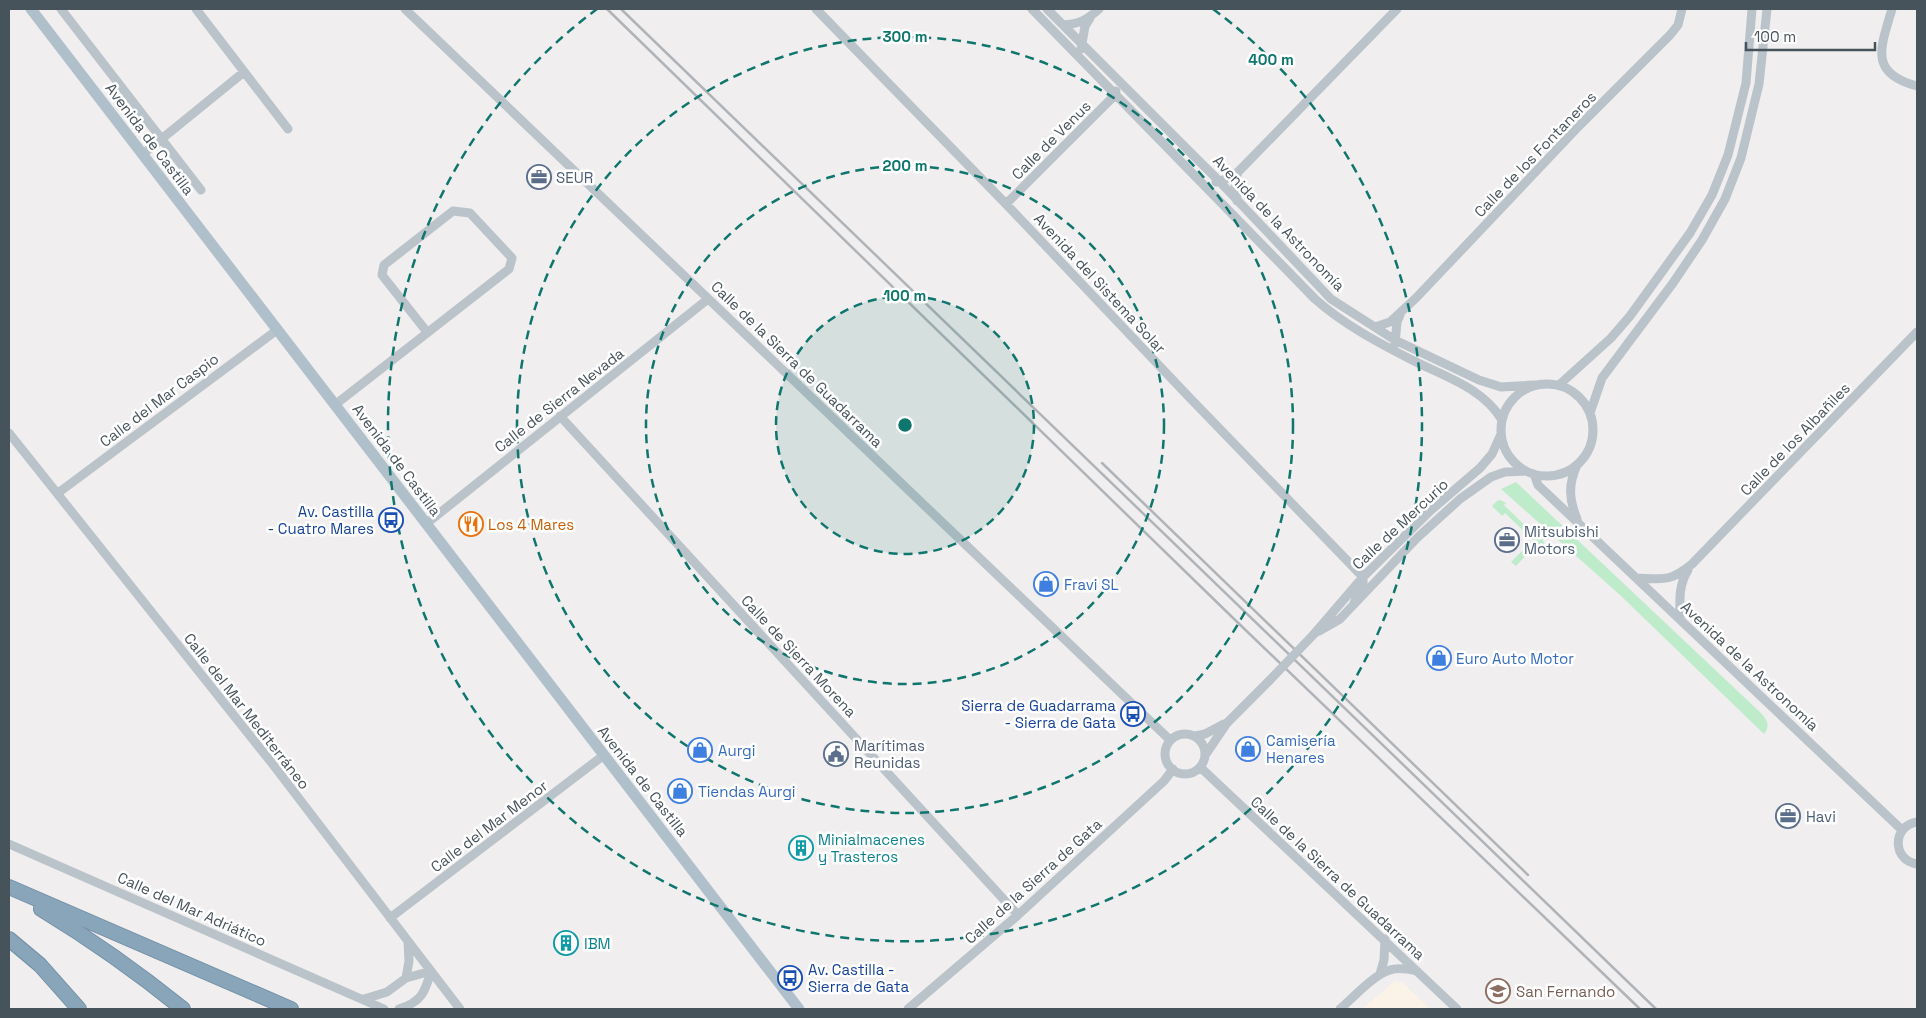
<svg xmlns="http://www.w3.org/2000/svg" width="1926" height="1018" font-family="'Space Grotesk',sans-serif">
<style>
.commercial{fill:#fbf3e7}
.green{fill:#beeccb}
.lines{fill:none;stroke-linecap:round;stroke-linejoin:round}
.highway-casing{stroke:#7390a6;stroke-width:16}
.minor{stroke:#bac3ca;stroke-width:9}
.major{stroke:#afc0cb;stroke-width:11}
.highway{stroke:#88a5ba;stroke-width:14}
.rail{stroke:#b0b4b8;stroke-width:2.5}
.minor-bridge{stroke:#bac3ca;stroke-width:9}
.ring{fill:none;stroke:#0f766e;stroke-width:2.5;stroke-dasharray:9 6}
.labels{text-anchor:middle;dominant-baseline:central;stroke-width:5;stroke-linejoin:round;paint-order:stroke}
.street-label{font-size:15px;fill:#47535a;stroke:#fff}
.service-label{font-size:15px;fill:#4e5e75;stroke:#fff;text-anchor:start}
.transit-label{font-size:15px;fill:#164399;stroke:#fff;text-anchor:end}
.food-label{font-size:15px;fill:#c56008;stroke:#fff;text-anchor:start}
.shop-label{font-size:15px;fill:#366cbe;stroke:#fff;text-anchor:start}
.culture-label{font-size:15px;fill:#0d838f;stroke:#fff;text-anchor:start}
.education-label{font-size:15px;fill:#785e54;stroke:#fff;text-anchor:start}
.centre{fill:#0f766e;stroke:#fff;stroke-width:2.5}
.ring-label{font-size:15px;text-anchor:middle;font-weight:bold;fill:#0f766e;stroke:#fff;stroke-width:5;stroke-linejoin:round;paint-order:stroke}
</style>
<rect width="100%" height="100%" fill="#f0eeee"/>
<!-- commercial -->
<path class="commercial" d="M1395,981l8,2 27,26h-68z"/>
<!-- green -->
<path class="green" d="M1516,482l246,232c6,7 8,13 2,20l-144,-139 -119,-106z
M1497,501l3,-1 6,3 -2,2 36,35 2,-2 3,7 -1,3 -5,5 -6,-5 -17,18 -5,-4 22,-22 -28,-27 -3,3 -10,-10z"/>
<g class="lines">
<defs>
<path id="highway" d="M9,887l282,122
M41,909c51,31 95,62 142,100
M9,939l31,26 39,44"/>
</defs>
<!-- highway casing -->
<use href="#highway" class="highway-casing"/>
<!-- minor -->
<path class="minor" d="M61,9l140,181
M196,9l92,120
M405,9l765,731
M816,9l190,195 182,192 175,181v7l-9,19
M1032,9l283,290c28,25 62,43 95,60 33,17 72,28 92,61
M1047,9l173,173 111,117 64,41 84,40 22,7 33,-2
M1892,9c-11,38 -24,64 25,77
M1063,25c16,-1 24,-5 36,-16
M1081,49l4,-23 5,-8
M143,154l101,-82
M1216,182h4l18,-10 159,-163
M1237,201l-2,-18 3,-11
M1006,204l109,-109 1,-4
M1375,327l15,-5 26,-24 163,-172 91,-91 8,-10 4,-16
M1395,344l2,-22 3,-7
M1501 430a46 46 0 1 1 92 0a46 46 0 1 1-92 0Z
M1559,385l52,-47 19,-22 60,-83 22,-38 16,-40 18,-72 6,-74
M336,404l173,-135 3,-11 -42,-45 -17,-2 -69,54 -2,10 45,57
M1590,413l12,-35 71,-95 29,-43 23,-41 16,-41 18,-74 8,-75
M560,416l458,499
M9,433l262,329 189,247
M1534,474l4,11 364,345
M58,493l219,-163
M1577,519c-8,-20 -9,-34 0,-54
M426,524l282,-225
M1637,578c27,1 33,4 55,-14l225,-232
M1680,619c0,-18 -2,-33 8,-49
M1319,631l21,-12 77,-81 43,-39 31,-22 14,-5 21,-1
M1315,633l48,-56 67,-66 50,-43 12,-14 9,-20
M1165 754a20 20 0 1 1 40 0a20 20 0 1 1-40 0Z
M1195,736l10,-2 19,-10
M1206,754l21,-31 42,-42
M1200,767l257,242
M1917,822c-25,4 -25,38 0,42
M9,844l375,165
M390,918l214,-163
M1380,974l4,-14 1,-21
M406,978l3,-17 -1,-19
M364,999l23,-7 19,-14 25,-7c-6,22 -10,31 -32,38
M908,1009l110,-94 146,-134 9,-12
M1340,1009c13,-11 33,-34 50,-39 8,-3 18,-1 27,1"/>
<!-- major -->
<path class="major" d="M31,9l768,1000"/>
<!-- highway -->
<use href="#highway" class="highway"/>
<!-- rail -->
<path class="rail" d="M607,9l624,607 409,393
M621,9l1035,1000
M1102,463l426,412"/>
<!-- minor-bridge -->
<path class="minor-bridge" d="M1269,681l46,-48"/>
</g>
<!-- distance rings -->
<circle cx="905" cy="425" r="129" fill="#0f766e" fill-opacity=".12"/>
<g class="ring">
<circle cx="905" cy="425" r="129"/>
<circle cx="905" cy="425" r="259"/>
<circle cx="905" cy="425" r="388"/>
<path d="M1213 9A517 517 0 1 1 597 9"/>
</g>
<!-- icons -->
<defs>
<symbol id="office-ring" viewBox="-11 -11 22 22"><circle r="9.5" fill="#fff" stroke="#5c6f8a" stroke-width="1.5"/><path d="M-6-3h4V-5.5h4V-3h4V5H-6ZM-1-4.5V-3h2v-1.5ZM-6 0V1H6V0Z" fill="#5c6f8a"/></symbol>
<symbol id="bus-ring" viewBox="-11 -11 22 22"><circle r="9.5" fill="#fff" stroke="#1a4fb4" stroke-width="1.5"/><path d="M-5-6H5V4H4V6H2V4H-2V6H-4V4H-5ZM-3.5-4V0h7V-4ZM-3.5 1.2v1.5H-2V1.2ZM2 1.2v1.5H3.5V1.2Z" fill="#1a4fb4"/></symbol>
<symbol id="restaurant-ring" viewBox="-11 -11 22 22"><circle r="9.5" fill="#fff" stroke="#e8710a" stroke-width="1.5"/><path d="M-5-6h1v4h1v-4h1v4h1v-4h1v5L-1.5 .5V6h-2V.5L-5-1ZM5-6V6H3V1.5H1.5Q1.5-4 5-6Z" fill="#e8710a"/></symbol>
<symbol id="shop-ring" viewBox="-11 -11 22 22"><circle r="9.5" fill="#fff" stroke="#3f7fe0" stroke-width="1.5"/><path d="M-5-2.5h2.3a2.7 3.5 0 0 1 5.4 0H5L5.5 6h-11ZM-1.5-2.5h3a1.5 2.3 0 0 0-3 0Z" fill="#3f7fe0"/></symbol>
<symbol id="civic-ring" viewBox="-11 -11 22 22"><circle r="9.5" fill="#fff" stroke="#5c6f8a" stroke-width="1.5"/><path d="M-.6-6.5H3V-4.5H.6V-3L4-1V1h2V6H-6V1h2V-1L-.6-3ZM-1.2 2.5V6h2.4V2.5Z" fill="#5c6f8a"/></symbol>
<symbol id="building-ring" viewBox="-11 -11 22 22"><circle r="9.5" fill="#fff" stroke="#0f9aa8" stroke-width="1.5"/><path d="M-4-6H4V6H1V3H-1V6H-4ZM-2.5-4.3h1.7v1.8h-1.7ZM.8-4.3h1.7v1.8H.8ZM-2.5-1h1.7V.8h-1.7ZM.8-1h1.7V.8H.8Z" fill="#0f9aa8"/></symbol>
<symbol id="school-ring" viewBox="-11 -11 22 22"><circle r="9.5" fill="#fff" stroke="#8d6e63" stroke-width="1.5"/><path d="M0-5L7-2L0 1L-7-2ZM-4 1L0 2.5L4 1V4Q0 6-4 4Z" fill="#8d6e63"/></symbol>
</defs>
<g fill-rule="evenodd">
<use href="#office-ring" x="525" y="163" width="28" height="28"/>
<use href="#bus-ring" x="377" y="506" width="28" height="28"/>
<use href="#restaurant-ring" x="457" y="510" width="28" height="28"/>
<use href="#office-ring" x="1493" y="526" width="28" height="28"/>
<use href="#shop-ring" x="1032" y="570" width="28" height="28"/>
<use href="#shop-ring" x="1425" y="644" width="28" height="28"/>
<use href="#bus-ring" x="1119" y="700" width="28" height="28"/>
<use href="#shop-ring" x="1234" y="735" width="28" height="28"/>
<use href="#shop-ring" x="686" y="736" width="28" height="28"/>
<use href="#civic-ring" x="822" y="740" width="28" height="28"/>
<use href="#shop-ring" x="666" y="777" width="28" height="28"/>
<use href="#office-ring" x="1774" y="802" width="28" height="28"/>
<use href="#building-ring" x="787" y="834" width="28" height="28"/>
<use href="#building-ring" x="552" y="929" width="28" height="28"/>
<use href="#bus-ring" x="776" y="964" width="28" height="28"/>
<use href="#school-ring" x="1484" y="977" width="28" height="28"/>
</g>
<g class="labels">
<!-- street labels -->
<g class="street-label">
<text transform="translate(150 139) rotate(53)">Avenida de Castilla</text>
<text transform="translate(1051 140) rotate(-45)">Calle de Venus</text>
<text transform="translate(1535 154) rotate(-46)">Calle de los Fontaneros</text>
<text transform="translate(1279 223) rotate(46)">Avenida de la Astronomía</text>
<text transform="translate(1100 283) rotate(47)">Avenida del Sistema Solar</text>
<text transform="translate(797 364) rotate(44)">Calle de la Sierra de Guadarrama</text>
<text transform="translate(159 400) rotate(-37)">Calle del Mar Caspio</text>
<text transform="translate(559 400) rotate(-38)">Calle de Sierra Nevada</text>
<text transform="translate(1795 439) rotate(-46)">Calle de los Albañiles</text>
<text transform="translate(397 460) rotate(53)">Avenida de Castilla</text>
<text transform="translate(1400 524) rotate(-43)">Calle de Mercurio</text>
<text transform="translate(799 656) rotate(47)">Calle de Sierra Morena</text>
<text transform="translate(1750 666) rotate(43)">Avenida de la Astronomía</text>
<text transform="translate(247 711) rotate(52)">Calle del Mar Mediterráneo</text>
<text transform="translate(643 781) rotate(52)">Avenida de Castilla</text>
<text transform="translate(489 826) rotate(-37)">Calle del Mar Menor</text>
<text transform="translate(1338 878) rotate(43)">Calle de la Sierra de Guadarrama</text>
<text transform="translate(1033 881) rotate(-42)">Calle de la Sierra de Gata</text>
<text transform="translate(192 909) rotate(24)">Calle del Mar Adriático</text>
</g>
<!-- service labels -->
<g class="service-label">
<text x="556" y="177">SEUR</text>
<text x="1524" y="531">Mitsubishi<tspan x="1524" dy="17">Motors</tspan></text>
<text x="854" y="745">Marítimas<tspan x="854" dy="17">Reunidas</tspan></text>
<text x="1806" y="816">Havi</text>
</g>
<!-- transit labels -->
<g class="transit-label">
<text x="374" y="511">Av. Castilla<tspan x="374" dy="17">- Cuatro Mares</tspan></text>
<text x="1116" y="705">Sierra de Guadarrama<tspan x="1116" dy="17">- Sierra de Gata</tspan></text>
<text x="808" y="969" text-anchor="start">Av. Castilla -<tspan x="808" dy="17">Sierra de Gata</tspan></text>
</g>
<!-- food labels -->
<g class="food-label">
<text x="488" y="524">Los 4 Mares</text>
</g>
<!-- shop labels -->
<g class="shop-label">
<text x="1064" y="584">Fravi SL</text>
<text x="1456" y="658">Euro Auto Motor</text>
<text x="1266" y="740">Camisería<tspan x="1266" dy="17">Henares</tspan></text>
<text x="718" y="750">Aurgi</text>
<text x="698" y="791">Tiendas Aurgi</text>
</g>
<!-- culture labels -->
<g class="culture-label">
<text x="818" y="839">Minialmacenes<tspan x="818" dy="17">y Trasteros</tspan></text>
<text x="584" y="943">IBM</text>
</g>
<!-- education labels -->
<g class="education-label">
<text x="1516" y="991">San Fernando</text>
</g>
</g>
<circle cx="905" cy="425" r="8" class="centre"/>
<g class="ring-label">
<text x="905" y="42">300 m</text>
<text x="1271" y="65">400 m</text>
<text x="905" y="171">200 m</text>
<text x="905" y="301">100 m</text>
</g>
<!-- border -->
<rect width="1926" height="1018" fill="none" stroke="#47535a" stroke-width="20"/>
<!-- scale -->
<path d="M1746 42v8h129v-8" fill="none" stroke="#47535a" stroke-width="2.5"/>
<text x="1754" y="42" font-size="15" fill="#47535a" stroke="#ffffff" stroke-width="4" paint-order="stroke">100 m</text>
</svg>
